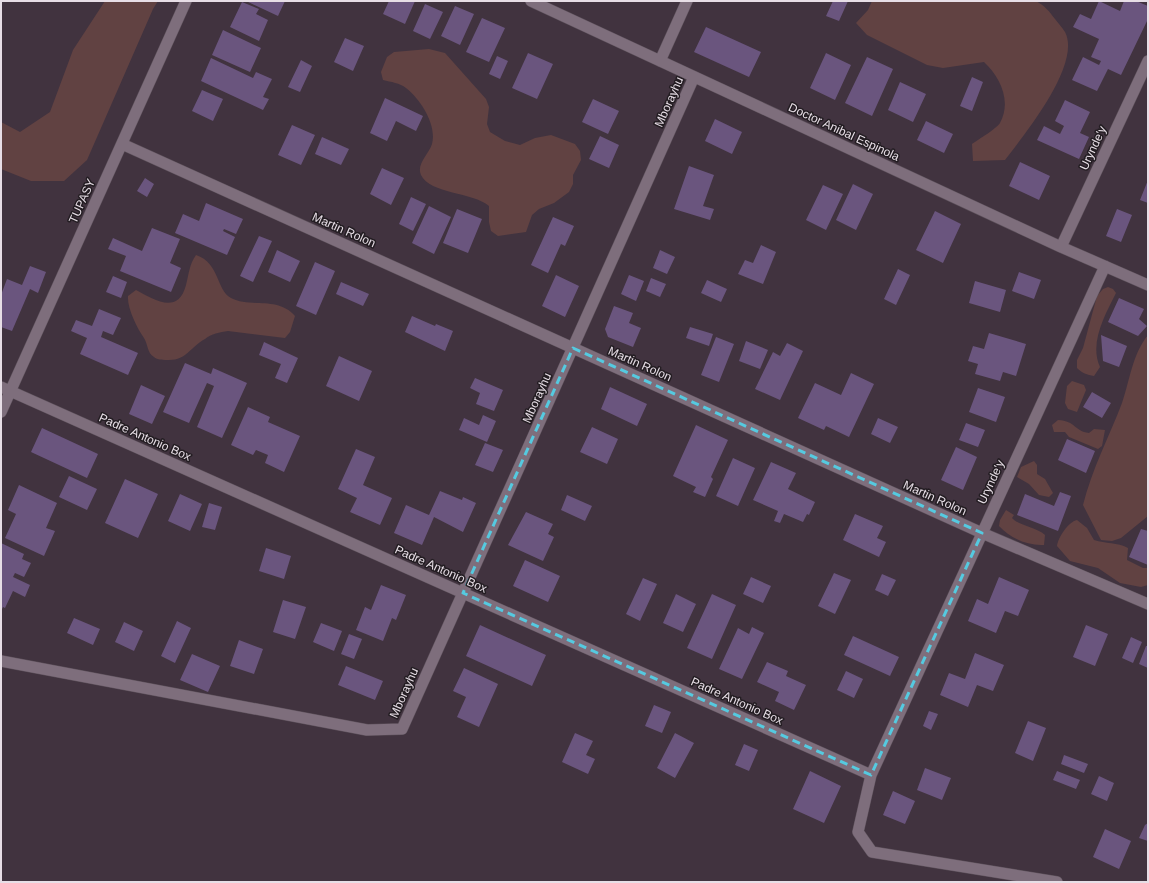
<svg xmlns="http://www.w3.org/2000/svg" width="1149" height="883" font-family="Arial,sans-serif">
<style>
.green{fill:#614242}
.building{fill:#6a557e}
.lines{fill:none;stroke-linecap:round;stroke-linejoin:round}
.minor-casing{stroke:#5d515b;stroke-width:12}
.minor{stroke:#7e6e7c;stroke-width:11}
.marked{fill:none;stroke:#55cae0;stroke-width:3;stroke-dasharray:8 5;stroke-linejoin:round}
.labels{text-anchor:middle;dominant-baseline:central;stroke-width:3;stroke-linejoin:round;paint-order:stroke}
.street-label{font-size:12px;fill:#e7dee6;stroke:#231d22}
</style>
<rect width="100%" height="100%" fill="#41333f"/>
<!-- green -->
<path class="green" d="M105,1h53l-5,8 -66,151 -23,21h-33l-30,-12v-47l19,10 30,-20 23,-62z
M872,1h164c9,5 13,10 19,18 3,4 7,8 10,13 17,32 -41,103 -60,128l-32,1 -1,-17c7,-5 24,-15 28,-21 12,-22 0,-46 -16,-61l-41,6 -16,-3 -60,-30 -11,-12 12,-13z
M429,49l16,4 41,46 3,8 -2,17 3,8 15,9 15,4 15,-7 16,-3 24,9 5,7 1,9 -8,15v9l-4,8 -15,11 -15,6 -7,6 -6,17 -28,4 -7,-5 -2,-9v-16c-16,-14 -59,-12 -68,-31 -5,-11 8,-21 11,-31 5,-19 -11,-44 -26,-56 -6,-5 -15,-6 -23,-8l-2,-8 6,-15 7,-5z
M196,255c24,8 20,35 35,43 18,10 47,-2 64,18l-5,16 -5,6 -57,-7c-8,1 -17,3 -23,8 -15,8 -18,21 -36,21 -5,0 -12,0 -15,-3 -7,-4 -6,-13 -10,-19 -7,-10 -17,-30 -16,-42l8,-6c17,9 42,26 50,-5 3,-11 3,-20 10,-30z
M1108,287l5,2 3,4c-11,22 -27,50 -16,74l-6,9c-7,-1 -12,-3 -17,-8v-8l6,-12 14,-52 6,-7z
M1148,335v181l-27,22 -9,3 -11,-1 -18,-35c9,-36 26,-68 39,-102 8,-23 10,-48 26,-68z
M1072,381l12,4 2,5 -9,22 -9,-3 -3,-6 2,-17z
M1058,420c18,1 16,11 31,13l5,-4 11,1 -3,16 -4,3 -29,-12 -4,-5h-11l-2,-7z
M1034,461l3,4v9l8,5 8,14 -4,4 -10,-2 -10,-11 -12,-7 4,-10z
M1006,510l8,5 -2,3c7,8 24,9 33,17l-1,10c-17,1 -34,-7 -45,-19l1,-6z
M1077,520l10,8 7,12c12,4 23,2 34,8l-1,12 16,8h5v17l-7,2 -21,-4 -22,-15 -28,-7 -13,-15c1,-8 11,-24 20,-26z"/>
<!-- building -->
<path class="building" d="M246,1h39l-7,15z
M389,1h26l-10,23 -22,-10z
M833,1h15l-9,20 -13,-5z
M1099,1l21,10 4,-10h12l12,5v13l-27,56 -13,-6 -11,22 -25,-11 11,-23 16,8 2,-4 -10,-4 8,-18 -26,-12 7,-13 11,5z
M242,2l17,7 -3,5 12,6 -9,21 -29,-14z
M425,4l18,8 -13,27 -17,-8z
M455,6l19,8 -14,31 -19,-9z
M482,18l23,10 -16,34 -23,-10z
M706,27l55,25 -12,25 -55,-25z
M223,30l38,18 -11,24 -38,-17z
M345,38l19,8 -11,25 -19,-9z
M528,53l25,11 -16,35 -25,-11z
M826,53l25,12 -16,35 -25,-12z
M497,56l11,5 -8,18 -11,-5z
M867,57l26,12 -21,47 -27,-13z
M211,58l42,20 3,-6 16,7 -9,18 6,2 -6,11 -62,-29z
M301,60l11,6 -12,26 -12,-5z
M972,77l11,5 -11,29 -12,-5z
M900,82l26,12 -13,28 -25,-12z
M202,90l21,9 -10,22 -21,-10z
M385,98l38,18 -7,15 -20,-10 -9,20 -17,-8z
M593,99l26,12 -11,23 -26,-12z
M1065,100l25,12 -10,21 9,4 -10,22 -42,-19 7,-14 16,8 4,-8 -9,-5z
M715,119l27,13 -10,22 -27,-13z
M926,121l27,13 -9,19 -27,-13z
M292,125l23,10 -14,30 -23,-10z
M600,136l19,9 -10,23 -20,-9z
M322,137l27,12 -8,16 -26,-11z
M1020,162l30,14 -11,24 -30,-14z
M689,166l25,9 -11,31 11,3 -4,11 -36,-11z
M382,168l22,10 -13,27 -21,-11z
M145,178l9,6 -7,13 -10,-6z
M1148,180v23l-8,-3z
M853,184l20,10 -17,36 -20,-10z
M823,185l20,9 -17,36 -20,-10z
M411,197l15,7 -13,27 -14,-7z
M206,203l37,16 -7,15 -12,-5 -1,2 12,6 -8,18 -52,-22 8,-19 16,7z
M429,206l22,11 -17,37 -22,-11z
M457,209l25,10 -14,34 -25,-10z
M1117,209l15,6 -11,27 -15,-6z
M935,211l26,13 -18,39 -27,-13z
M553,217l21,9 -9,20 -4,-2 -13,29 -17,-8z
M152,228l28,11 -10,24 11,5 -10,24 -51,-21 6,-15 -18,-7 5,-11 29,13z
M259,236l13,5 -19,41 -13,-6z
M761,245l15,7 -13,32 -25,-10 7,-14 8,3z
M277,250l23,11 -10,21 -22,-10z
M660,250l15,7 -8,17 -14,-6z
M315,262l20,9 -19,44 -20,-9z
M30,266l16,6 -8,21 -8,-4 -18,42 -11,-4v-32l6,-16 15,6z
M898,269l12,6 -14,30 -12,-6z
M1019,272l22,8 -7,19 -22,-8z
M556,275l23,11 -14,31 -23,-11z
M629,275l15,6 -8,20 -15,-7z
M113,276l14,6 -6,16 -15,-6z
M651,278l15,6 -6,13 -14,-6z
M707,280l20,9 -6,13 -20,-9z
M975,281l31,9 -6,22 -31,-9z
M341,282l28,12 -6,12 -27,-12z
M1119,298l25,11 -5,10 8,7 -9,10 -30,-14z
M614,306l19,7 -4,10 12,5 -8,19 -25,-10 -3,-8z
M99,309l22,9 -8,17 -10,-4 -2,6 37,16 -10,22 -48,-21 7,-16 -16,-7 5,-11 16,6z
M412,316l23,10 1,-2 17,7 -8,20 -40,-19z
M690,327l23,7 -4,12 -23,-8z
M989,333l37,11 -10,32 -13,-4 -3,9 -25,-7 3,-10 -10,-3 5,-15 11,3z
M1101,335l26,11 -8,21 -16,-6z
M716,337l18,7 -15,38 -18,-7z
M746,341l22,9 -8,19 -21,-8z
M264,342l34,16 -11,25 -12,-5 6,-14 -22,-9z
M787,343l16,8 -23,49 -25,-11 18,-37 7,4z
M339,356l33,15 -13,30 -33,-15z
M185,363l26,11 2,-6 34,15 -25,55 -25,-11 17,-41 -7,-3 -18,40 -26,-11z
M851,373l23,11 -25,53 -23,-11 -2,4 -26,-12 17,-35 26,12z
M475,378l28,12 -9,21 -18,-7 4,-11 -10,-5z
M141,385l24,11 -13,28 -23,-10z
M610,387l37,17 -10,22 -36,-17z
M978,388l27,9 -9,25 -27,-10z
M1092,392l19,11 -9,15 -19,-11z
M248,407l22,10 -2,5 32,14 -16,36 -19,-9 3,-8 -12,-5 -3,5 -22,-10z
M483,415l13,6 -9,21 -28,-12 5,-12 15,7z
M878,418l20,9 -8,16 -19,-9z
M966,423l19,7 -7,17 -19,-7z
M696,425l32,15 -17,37 2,2 -8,18 -12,-5 3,-5 -23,-11z
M592,427l26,12 -11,25 -27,-12z
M42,428l56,26 -11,24 -56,-26z
M1067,439l28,12 -9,22 -28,-13z
M485,443l18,7 -10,22 -18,-7z
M956,447l21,10 -14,33 -22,-10z
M356,449l19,8 -12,28 29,13 -12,27 -30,-13 7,-14 -19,-9z
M733,458l22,10 -17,38 -22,-10z
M771,462l25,11 -8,16 27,13 -6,13 -2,-1 -4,8 -19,-8 -4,9 -6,-2 4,-10 -25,-11z
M69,476l28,13 -10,21 -28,-13z
M125,479l33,15 -20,44 -33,-15z
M19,485l38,18 -11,25 9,3 -11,25 -39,-18 11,-24 -8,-4z
M440,491l22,9 1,-3 13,6 -13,29 -29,-15 -12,28 -28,-12 12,-28 23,10z
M1060,492l11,4 -13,35 -41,-16 8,-21 29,12z
M180,494l22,10 -12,27 -22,-10z
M567,495l25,11 -7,15 -24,-11z
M209,503l13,4 -7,23 -13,-3z
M526,512l27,12 -5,10 6,3 -11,24 -35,-16z
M855,514l28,12 -6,12 9,4 -7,15 -36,-17z
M1141,529l7,2v34l-19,-8z
M1,543l23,11 -2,5 9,4 -7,14 -9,-4 -2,4 17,8 -5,12 -12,-6 -8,17 -2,-1 -2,4z
M266,548l25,8 -7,23 -25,-8z
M525,560l35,16 -12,26 -35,-16z
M834,573l17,7 -16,34 -17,-8z
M882,574l14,6 -8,16 -13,-6z
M751,577l20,9 -8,17 -20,-9z
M999,577l30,13 -11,26 -13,-5 -9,22 -28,-12 9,-22 11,5z
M643,578l14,6 -17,37 -14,-7z
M381,585l25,10 -10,25 -4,-2 -9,23 -27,-11 9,-23 6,3z
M676,594l20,10 -13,28 -20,-9z
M712,594l24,11 -24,54 -25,-11z
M283,600l23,7 -11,32 -22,-7z
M74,618l26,11 -7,16 -26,-12z
M177,621l14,7 -16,35 -14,-7z
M124,622l19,9 -9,20 -19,-9z
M321,623l21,8 -8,20 -21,-9z
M480,625l66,30 -14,31 -66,-30z
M1086,625l22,9 -13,32 -22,-9z
M752,627l12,6 -22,46 -23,-10 19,-41 11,6z
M349,634l13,5 -8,20 -13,-5z
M853,636l46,21 -9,19 -46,-21z
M1131,637l11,5 -9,21 -11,-5z
M239,640l24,9 -9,25 -24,-8z
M1146,646h2v22l-9,-4z
M975,653l29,12 -11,26 -16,-6 -9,22 -28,-12 9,-22 16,6z
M192,654l28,12 -12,26 -28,-12z
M767,662l21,9 -2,5 20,9 -12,25 -19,-9 4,-9 -22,-10z
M346,666l37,15 -8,19 -37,-15z
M464,668l34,16 -19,43 -22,-10 9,-20 -13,-6z
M846,671l17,8 -9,19 -17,-8z
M654,705l17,7 -9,21 -17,-7z
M929,711l9,3 -7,16 -8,-4z
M1028,721l18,7 -13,33 -18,-8z
M575,733l18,8 -7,14 9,4 -7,15 -26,-12z
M675,733l19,10 -19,35 -18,-10z
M744,744l14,6 -9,21 -14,-6z
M1064,755l24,9 -4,9 -23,-9z
M925,768l26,10 -9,22 -25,-10z
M810,771l31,15 -17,37 -31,-14z
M1057,771l23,9 -4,9 -23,-9z
M1099,776l15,7 -7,18 -16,-7z
M893,791l22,10 -10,23 -22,-9z
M1148,823v18l-9,-3 6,-13z
M1105,829l26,12 -12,28 -26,-12z"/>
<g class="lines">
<defs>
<path id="minor" d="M531,1l530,246 87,38
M660,61l27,-60
M122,144l860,389 166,71
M1061,247l87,-186
M1,387l870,388
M1,412l185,-411
M1,661l366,69 35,-1 292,-652
M1057,882l-185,-30 -14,-20 13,-57 234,-509"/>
</defs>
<!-- minor casing -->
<use href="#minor" class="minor-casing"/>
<!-- minor -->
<use href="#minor" class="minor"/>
</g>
<!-- marked area -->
<path class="marked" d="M573,348l409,185 -111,242 -408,-182z"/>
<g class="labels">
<!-- street labels -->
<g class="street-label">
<text transform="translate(669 102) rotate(-66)">Mborayhu</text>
<text transform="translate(844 132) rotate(25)">Doctor Anibal Espinola</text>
<text transform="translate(1093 148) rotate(-65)">Urynde'y</text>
<text transform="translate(82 201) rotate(-66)">TUPASY</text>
<text transform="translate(344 230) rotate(24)">Martin Rolon</text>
<text transform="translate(640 364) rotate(24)">Martin Rolon</text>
<text transform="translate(537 398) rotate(-66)">Mborayhu</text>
<text transform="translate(145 437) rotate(24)">Padre Antonio Box</text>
<text transform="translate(991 482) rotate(-65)">Urynde'y</text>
<text transform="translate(935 498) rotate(24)">Martin Rolon</text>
<text transform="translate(441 569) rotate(24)">Padre Antonio Box</text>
<text transform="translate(404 693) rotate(-66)">Mborayhu</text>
<text transform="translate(737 701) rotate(24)">Padre Antonio Box</text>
</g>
</g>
<!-- border -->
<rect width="1149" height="883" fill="none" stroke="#e7dee6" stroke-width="4"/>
</svg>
